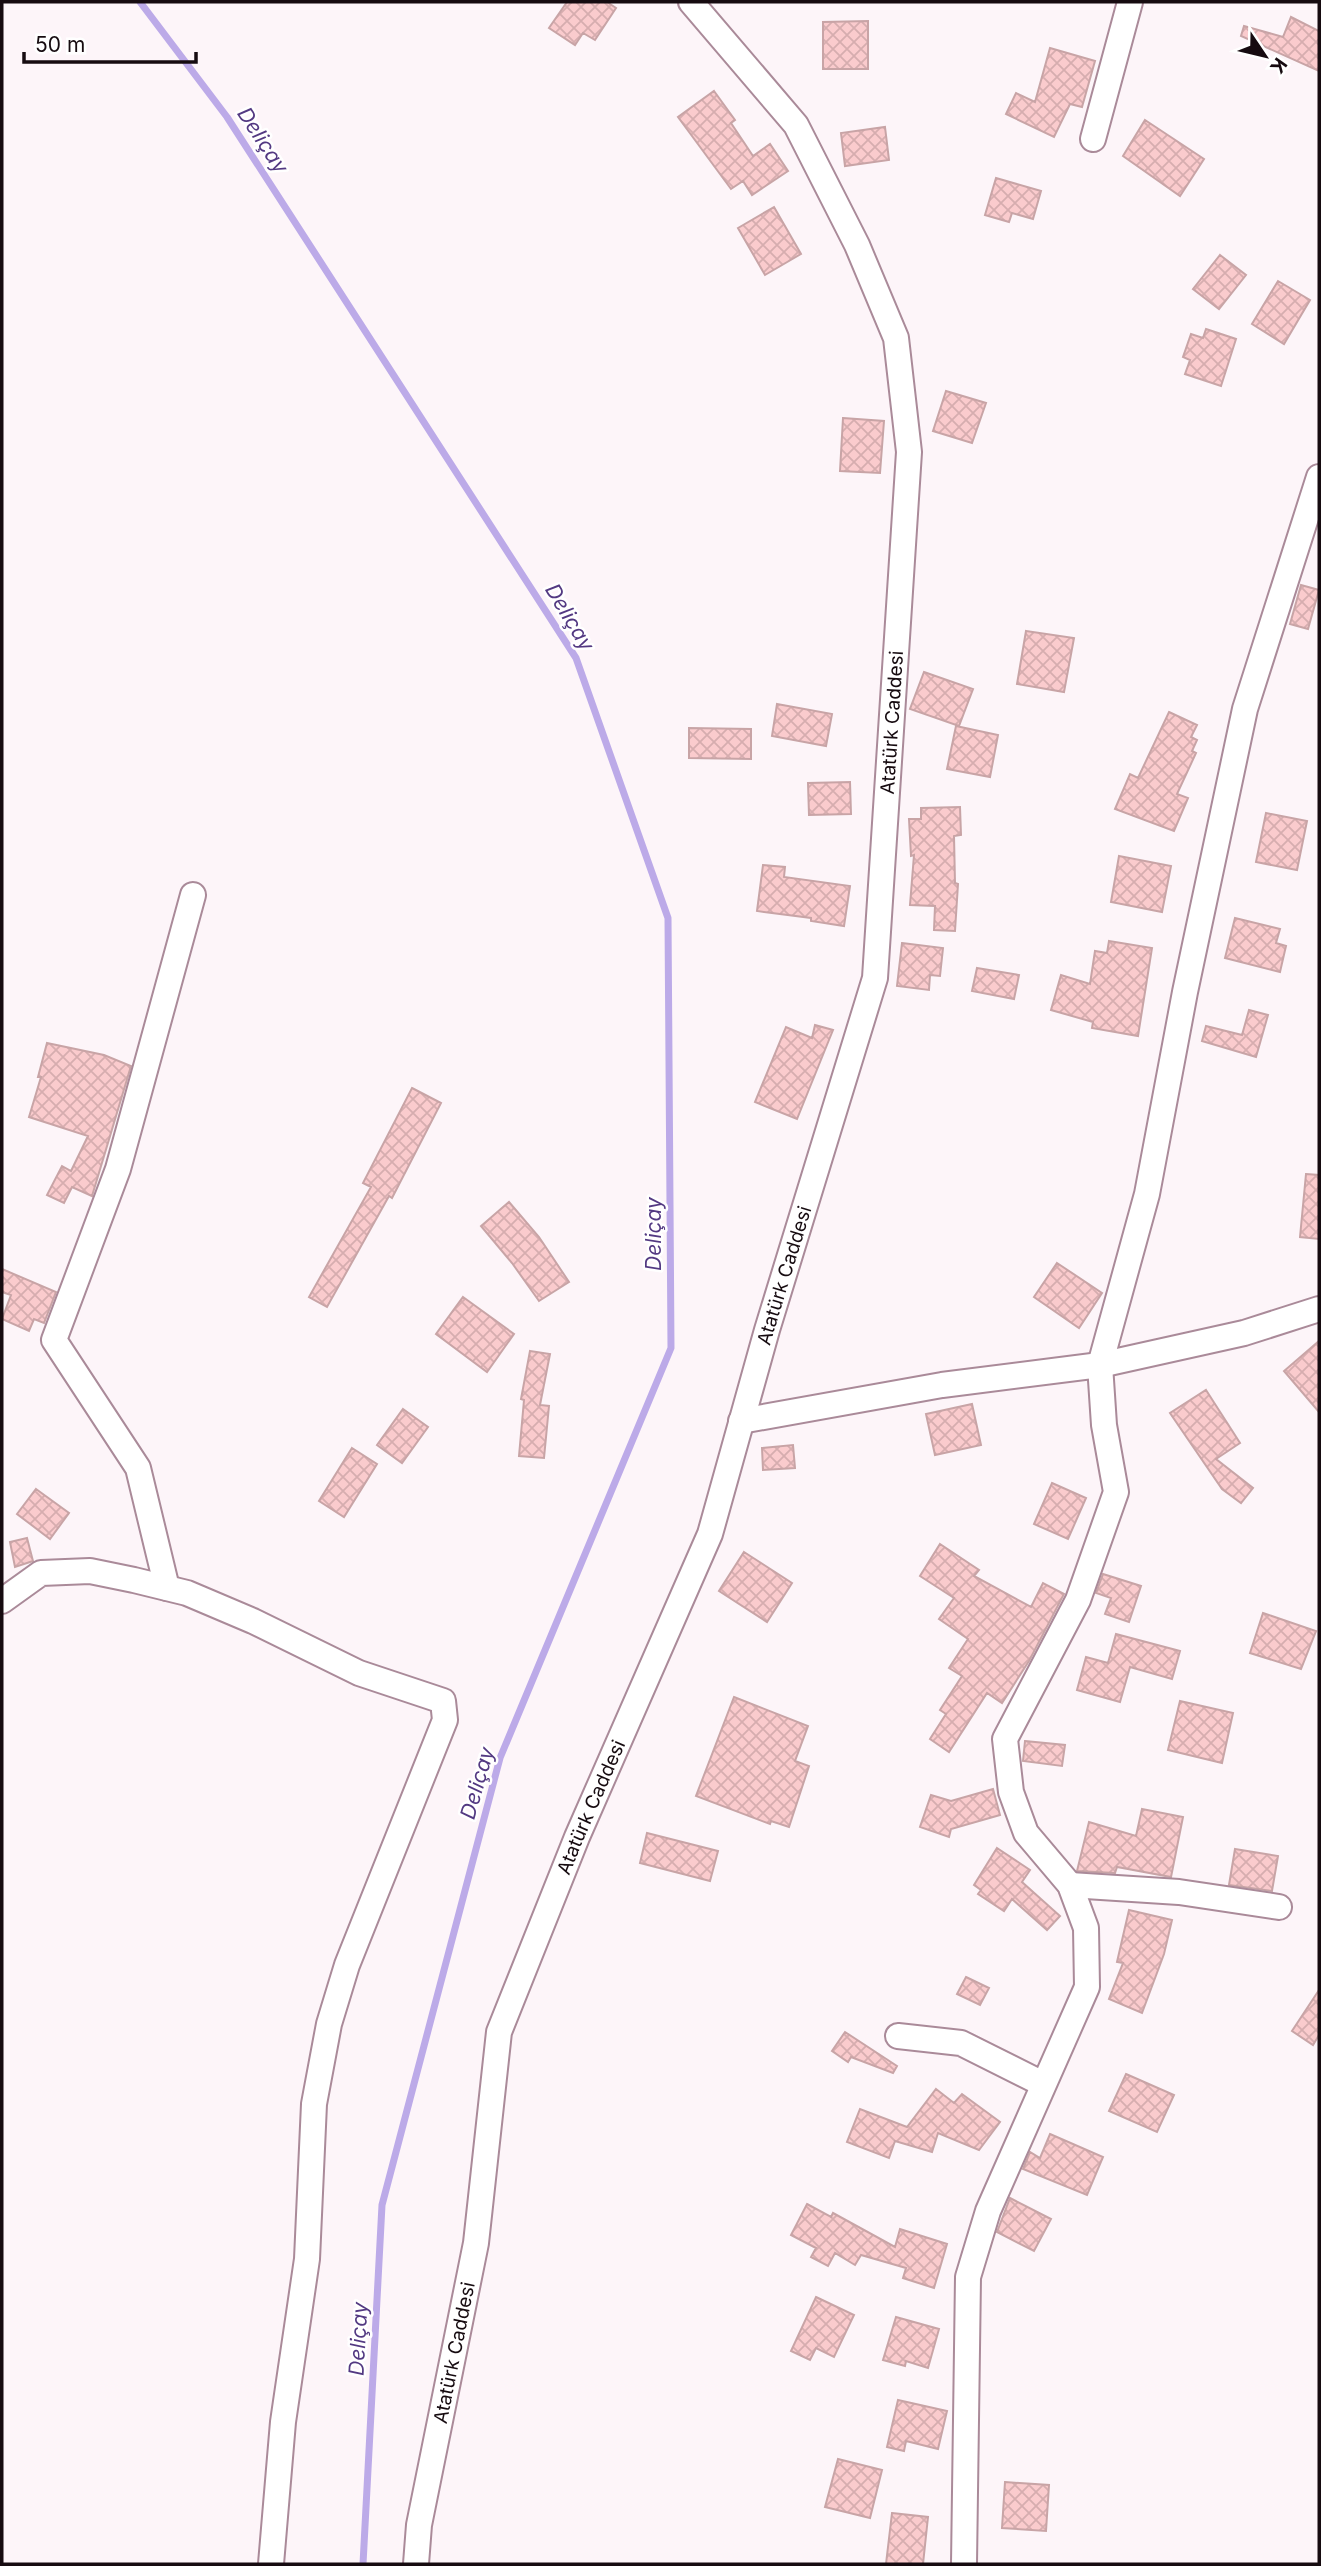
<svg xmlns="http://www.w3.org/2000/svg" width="1321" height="2566" font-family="Inter,sans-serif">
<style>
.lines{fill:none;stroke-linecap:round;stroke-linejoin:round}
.stream{stroke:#bcaae8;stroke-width:7}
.building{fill:url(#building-cross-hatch);stroke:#c8a4a6;stroke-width:2}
.minor-casing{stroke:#aa8a99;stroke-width:28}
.minor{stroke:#fff;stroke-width:24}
.labels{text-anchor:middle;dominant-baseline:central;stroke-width:5;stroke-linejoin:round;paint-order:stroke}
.street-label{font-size:19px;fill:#160b10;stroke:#fff}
.water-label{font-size:21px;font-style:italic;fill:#533982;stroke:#fff}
</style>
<defs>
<pattern id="building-cross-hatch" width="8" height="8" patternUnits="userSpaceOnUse" patternTransform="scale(1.75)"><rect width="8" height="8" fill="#facbcd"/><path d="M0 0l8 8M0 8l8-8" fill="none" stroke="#d6adaf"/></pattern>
</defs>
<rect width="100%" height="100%" fill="#fdf5f9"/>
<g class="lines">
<!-- stream -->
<path class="stream" d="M140,2l87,115 349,541 92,260 3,430 -171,410 -118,447 -19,359"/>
</g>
<!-- building -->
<path class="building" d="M567,2h40l9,6 -21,32 -12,-7 -8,12 -26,-17z
M1291,17l28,14v40l-78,-35 3,-10 39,11z
M868,21v48h-45v-47z
M1050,48l45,13 -13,46 -12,-3 -16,33 -48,-23 10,-21 19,9z
M714,91l21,29 -4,3 22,33 17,-12 18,27 -36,24 -9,-14 -12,8 -53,-72z
M1145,120l59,39 -24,37 -57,-40z
M885,127l4,33 -44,6 -4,-33z
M996,178l45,13 -8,28 -21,-6 -3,9 -24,-7z
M774,207l27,47 -36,21 -27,-47z
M1220,255l26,20 -27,34 -26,-20z
M1278,281l32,19 -26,44 -32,-20z
M1206,329l30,10 -15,47 -36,-12 5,-14 -7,-3 8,-23 12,4z
M946,391l40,12 -14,40 -39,-12z
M843,418l41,3 -4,52 -40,-2z
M1301,585l18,5 -11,39 -18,-5z
M1026,631l48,7 -10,54 -47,-8z
M924,672l49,17 -14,37 -49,-17z
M777,704l55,10 -6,32 -54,-10z
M1169,712l28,13 -6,12 6,3 -5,11 4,2 -19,41 11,4 -14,33 -59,-22 15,-35 8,4z
M956,726l42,9 -8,42 -43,-8z
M689,728l62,1v30l-62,-1z
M850,782l1,32 -42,1 -1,-32z
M960,807l1,28 -7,1 1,47 3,1 -3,47 -21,-1 1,-24 -25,-1 4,-50 -3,1 -2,-37h12v-11z
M1266,813l41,8 -10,49 -41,-8z
M1119,856l52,10 -9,46 -51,-10z
M763,865l22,2 -1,10 66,9 -6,40 -33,-5v-3l-54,-7z
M1235,918l45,11 -4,14 10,3 -6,26 -55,-14z
M1109,941l43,7 -14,88 -46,-8 1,-6 -42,-12 10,-35 29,9 5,-33 12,2z
M902,943l41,5 -3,28 -10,-1 -1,15 -32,-4z
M977,968l42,7 -5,24 -42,-8z
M1249,1010l19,5 -12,42 -54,-16 4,-15 36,9z
M815,1025l18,5 -36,89 -42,-17 31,-75 26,11z
M47,1043l57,12 27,11 -39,130 -20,-9 -8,16 -17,-8 15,-29 9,5 17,-35 -59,-19 12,-40h-3z
M412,1088l29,15 -49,95 -3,-2 -62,111 -18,-10 62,-110 -8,-4z
M1306,1174l13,1v64l-19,-2z
M509,1202l30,35 30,45 -30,19 -27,-38 -31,-37z
M1057,1263l45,30 -23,35 -45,-31z
M2,1269l54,23 -12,31 -10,-4 -5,12 -27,-12 9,-24 -9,-3z
M463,1297l51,37 -27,38 -51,-38z
M1319,1341v71l-35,-41z
M530,1351l20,3 -10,51 9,1 -5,52 -25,-2 5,-56 -3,-1z
M1206,1390l34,53 -24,16 37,29 -12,15 -19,-14 -52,-76z
M972,1404l9,41 -46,10 -9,-41z
M403,1409l25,18 -26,36 -25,-18z
M793,1445l2,23 -32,2 -1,-22z
M352,1448l25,16 -33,53 -25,-16z
M1052,1483l34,15 -18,41 -34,-15z
M36,1489l33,24 -19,26 -33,-25z
M27,1538l6,23 -18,6 -5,-25z
M940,1544l39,26 -5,6 57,31 12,-24 21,11 -35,67 -27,42 -15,-10 -38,59 -19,-13 16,-25 -6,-4 22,-34 -13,-8 19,-29 -29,-20 15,-21 -34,-22z
M744,1552l48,31 -25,39 -48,-31z
M1103,1574l38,12 -12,36 -24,-8 6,-16 -15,-5z
M1263,1613l53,18 -15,38 -51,-16z
M1116,1634l64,17 -8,28 -42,-12 -10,35 -43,-12 9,-33 22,6z
M734,1697l74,29 -13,35 14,5 -20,61 -18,-6 -1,3 -74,-28z
M1180,1701l53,12 -11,50 -54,-13z
M1025,1741l40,4 -3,21 -39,-5z
M993,1789l7,26 -49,14 -2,8 -29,-10 11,-32 20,6z
M1142,1809l41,8 -12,60 -54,-10 -2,6 -38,-2 12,-49 47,14z
M647,1833l71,18 -8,30 -70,-18z
M997,1848l33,22 -8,12 38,34 -13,14 -35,-31 -8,12 -26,-17 3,-4 -7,-5z
M1235,1849l43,7 -6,35 -43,-6z
M1129,1910l43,10 -8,34 -22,59 -33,-14 14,-36 -6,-1z
M966,1977l23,11 -9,17 -23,-11z
M1319,1990v45l-6,10 -21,-14z
M845,2032l52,34 -4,7 -42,-16 -3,5 -16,-11z
M1126,2074l48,21 -17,37 -48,-21z
M936,2089l18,14 8,-9 38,28 -21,28 -41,-17 -6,19 -37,-11 -6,17 -42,-16 13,-33 47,18z
M1050,2134l53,23 -16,38 -64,-26 7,-17 10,6z
M1010,2198l41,21 -17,32 -37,-19z
M807,2204l24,13 2,-4 62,34 5,-18 47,15 -13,44 -31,-10 3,-10 -45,-13 -6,10 -20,-12 -7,13 -17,-9 5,-9 -25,-13z
M816,2297l38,18 -20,42 -18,-9 -6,12 -19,-9z
M896,2317l43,12 -11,39 -22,-7 -1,5 -22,-6z
M898,2400l49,11 -9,38 -32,-8 -2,10 -17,-4z
M838,2459l44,11 -12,48 -45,-11z
M1005,2482l44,3 -3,46 -44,-3z
M892,2513l36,4 -5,47h-37z"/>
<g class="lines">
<defs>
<g id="minor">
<path d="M1093,139l37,-137"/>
<path d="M741,1421l201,-36 158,-20 144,-32 75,-24"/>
<path d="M167,1588l-29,-120 -84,-128 64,-171 75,-274"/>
<path d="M2,1601l39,-28 49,-2 44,9 53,13 66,28 106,52 84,28 2,19 -98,245 -18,59 -15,80 -7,155 -24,163 -12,142"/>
<path d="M1070,1885l109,7 100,15"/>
<path d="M898,2036l63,7 82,41"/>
<path id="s1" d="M416,2564l3,-39 57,-282 23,-211 78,-195 133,-303 57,-204 108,-352 34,-526 -13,-114 -39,-93 -61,-120 -105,-123"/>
<path d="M964,2564l4,-287 20,-66 99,-224 -1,-59 -16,-43 -44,-52 -15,-41 -6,-53 73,-139 38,-108 -12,-67 -4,-60 47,-171 38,-202 60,-283 74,-232"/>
</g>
</defs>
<!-- minor casing -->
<use href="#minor" class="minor-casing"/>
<!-- minor -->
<use href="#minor" class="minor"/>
</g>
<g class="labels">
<!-- street labels -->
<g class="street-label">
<text stroke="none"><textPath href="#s1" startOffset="1916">Atatürk Caddesi</textPath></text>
<text stroke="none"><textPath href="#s1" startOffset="1349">Atatürk Caddesi</textPath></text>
<text stroke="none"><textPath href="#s1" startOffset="782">Atatürk Caddesi</textPath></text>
<text stroke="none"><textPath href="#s1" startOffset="215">Atatürk Caddesi</textPath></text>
</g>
<!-- water labels -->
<g class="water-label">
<text transform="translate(263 140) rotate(57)">Deliçay</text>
<text transform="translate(570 617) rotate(59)">Deliçay</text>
<text transform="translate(653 1234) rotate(-90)">Deliçay</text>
<text transform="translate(477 1783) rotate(-74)">Deliçay</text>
<text transform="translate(358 2339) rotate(-87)">Deliçay</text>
</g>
</g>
<!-- border -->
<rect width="1321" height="2566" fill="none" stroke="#160b10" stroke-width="7"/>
<!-- north arrow -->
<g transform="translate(1265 56) rotate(125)" stroke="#ffffff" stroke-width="5" paint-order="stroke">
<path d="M0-5L12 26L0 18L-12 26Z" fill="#160b10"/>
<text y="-10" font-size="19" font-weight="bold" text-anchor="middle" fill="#160b10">K</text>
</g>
<!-- scale -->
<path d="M24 52v10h172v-10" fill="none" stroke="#160b10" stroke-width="3.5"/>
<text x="35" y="52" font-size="21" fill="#160b10" stroke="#ffffff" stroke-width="5" paint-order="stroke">50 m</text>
</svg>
